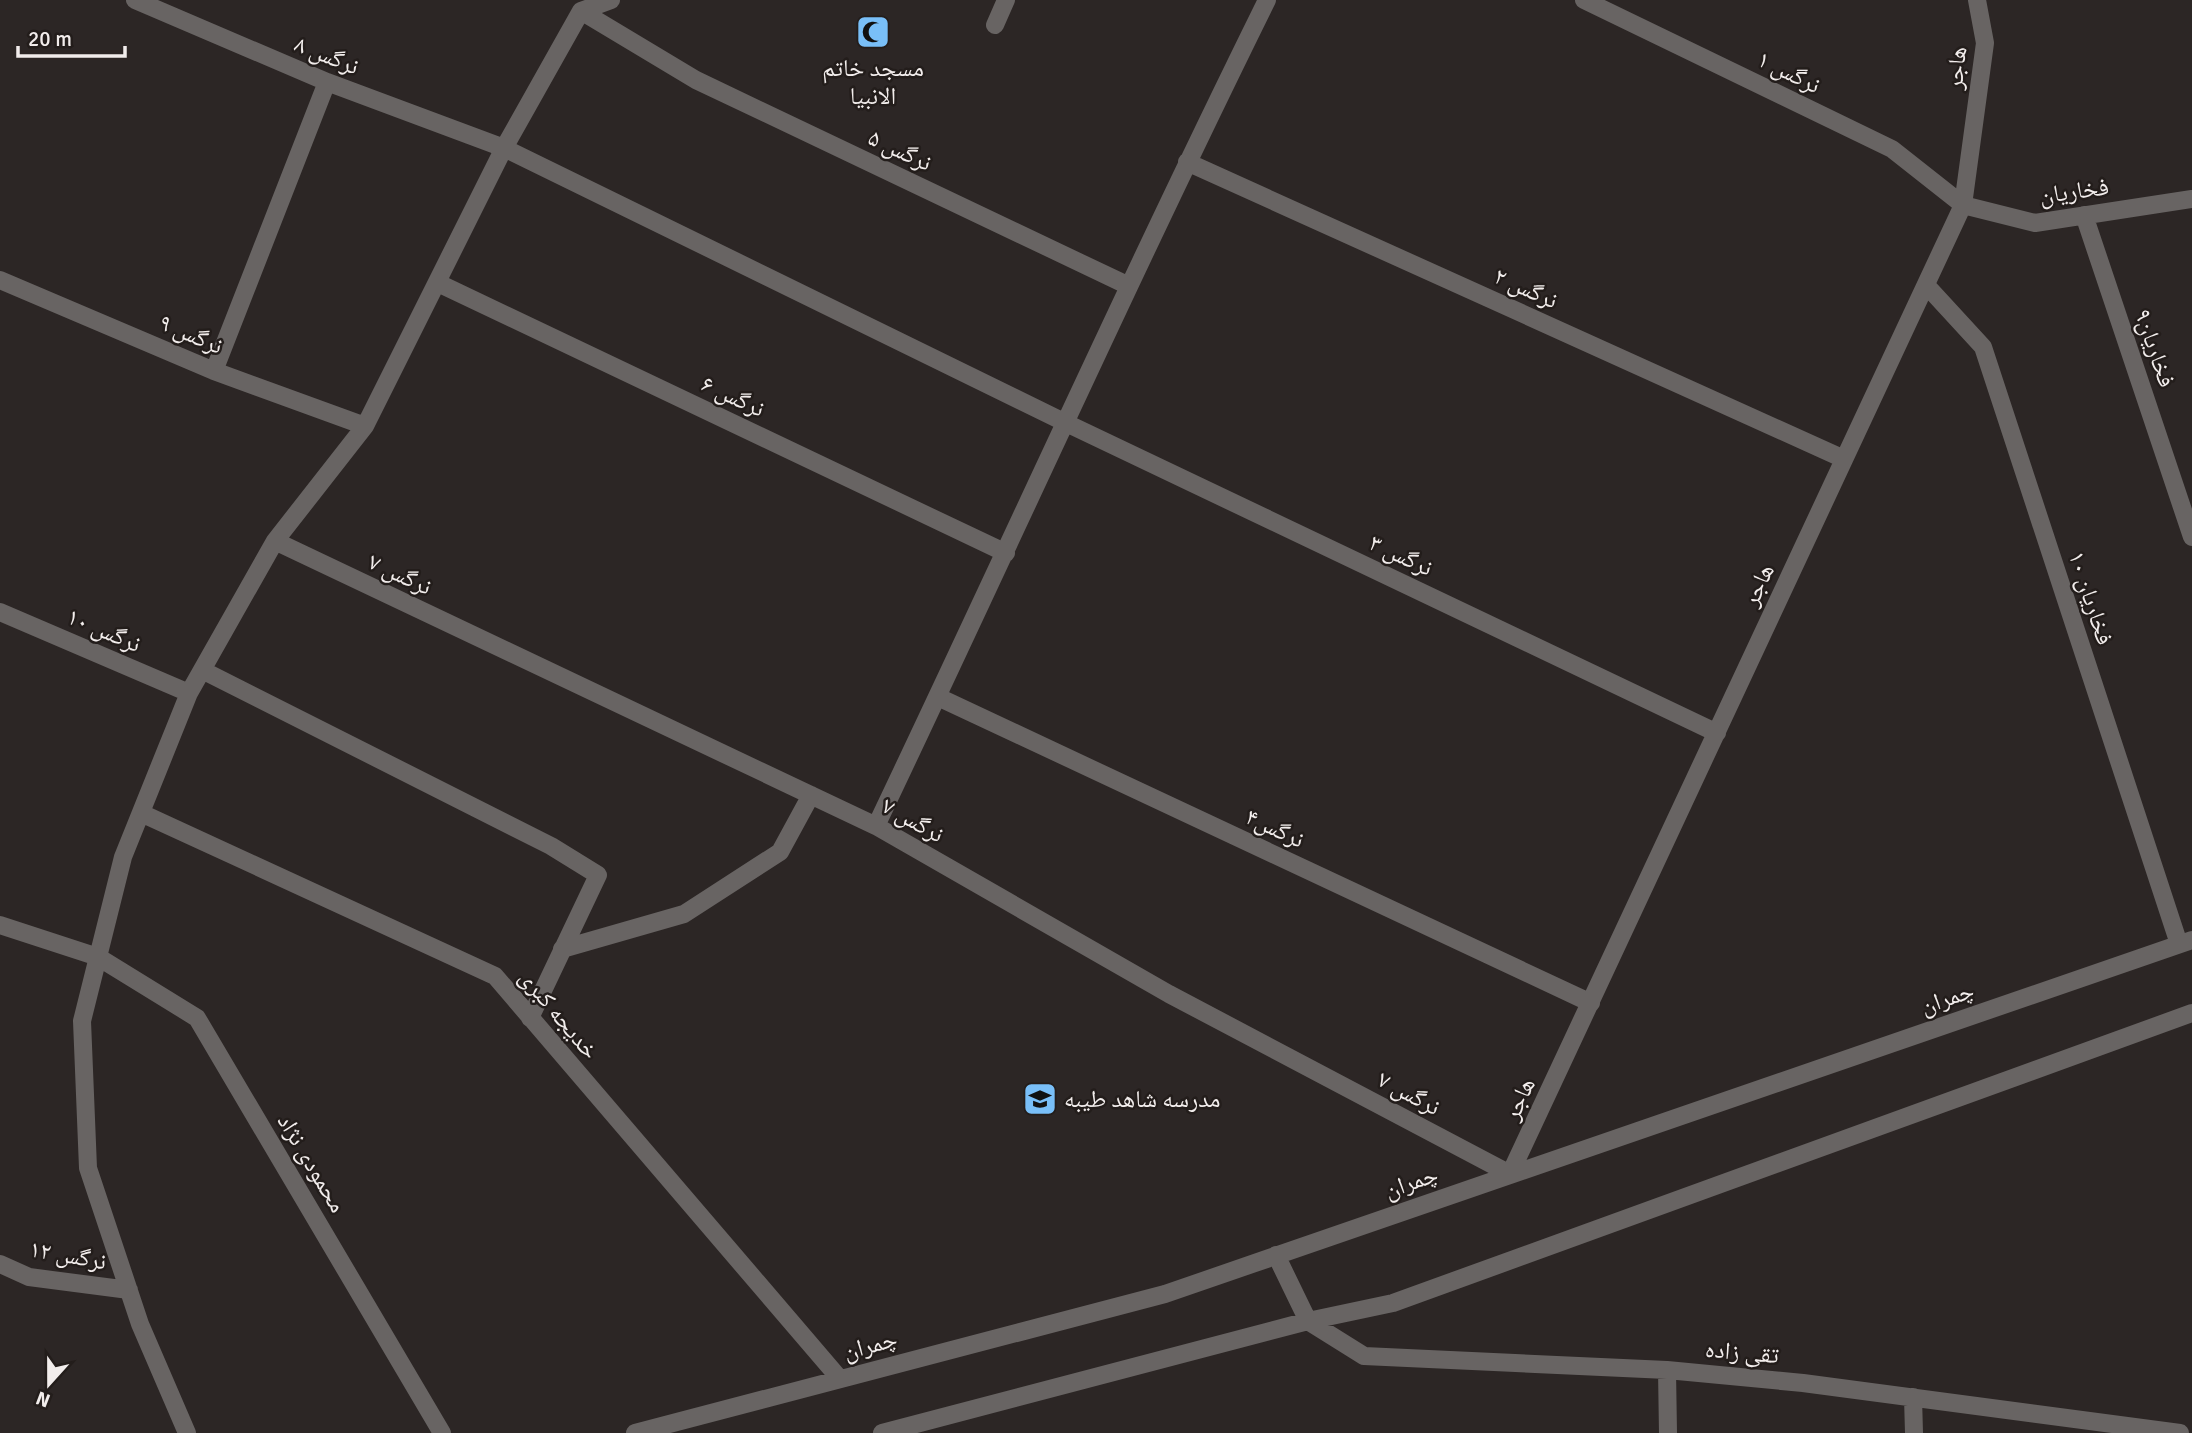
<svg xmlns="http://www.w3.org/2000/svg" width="2192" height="1433" font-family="Signika,'Noto Naskh Arabic',sans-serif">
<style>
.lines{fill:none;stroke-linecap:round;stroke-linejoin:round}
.minor{stroke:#686463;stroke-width:18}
.labels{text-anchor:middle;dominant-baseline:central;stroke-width:5;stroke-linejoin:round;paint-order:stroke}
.street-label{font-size:24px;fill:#f2edec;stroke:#231d1b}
.poi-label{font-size:24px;fill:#f2edec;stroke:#231d1b}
</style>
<rect width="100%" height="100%" fill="#2c2625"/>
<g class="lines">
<!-- minor -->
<path class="minor" d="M135,0l192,82 177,66 560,274 653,311
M1584,0l308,149 71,56 72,18 157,-24
M581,11l115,69 433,206
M995,25l11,-25
M1187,162l657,297
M2084,215l108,322
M0,280l214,91 151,55
M438,283l568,270
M1926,285l57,62 196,597
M214,371l113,-289
M275,541l601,285 293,168 341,180 453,-969 22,-162 -8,-43
M0,612l189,81
M202,670l349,176 47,29 -68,143
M938,697l653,306
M141,813l354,163 345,403
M876,826c131,-275 256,-553 391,-826
M0,925l98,32 99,61 245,415
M562,949l122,-35 96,-62 31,-57
M1276,1255l32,66 56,35 303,14 136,13 377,50
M0,1264l29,13 100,13
M1667,1370l1,63
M1913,1397l1,36
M187,1433l-47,-109 -52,-156 -6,-147 41,-164 66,-164 86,-152 90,-115 139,-278 77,-137 30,-11
M635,1433l530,-139 1027,-354
M882,1433l426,-112 85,-18 799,-290"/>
</g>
<!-- icons -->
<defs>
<symbol id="mosque-square" viewBox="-11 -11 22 22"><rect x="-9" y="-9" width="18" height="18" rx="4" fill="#79bff8" stroke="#231d1b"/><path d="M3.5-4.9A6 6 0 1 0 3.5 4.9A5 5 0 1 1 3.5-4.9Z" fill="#111"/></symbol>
<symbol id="school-square" viewBox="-11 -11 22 22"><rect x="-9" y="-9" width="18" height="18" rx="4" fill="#79bff8" stroke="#231d1b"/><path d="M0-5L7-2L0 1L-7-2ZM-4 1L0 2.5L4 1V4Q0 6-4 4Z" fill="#111"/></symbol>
</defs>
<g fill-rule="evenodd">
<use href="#mosque-square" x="854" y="13" width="38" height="38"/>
<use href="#school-square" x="1021" y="1080" width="38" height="38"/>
</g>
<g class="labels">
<!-- street labels -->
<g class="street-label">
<text transform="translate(327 55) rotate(22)">نرگس ۸</text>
<text transform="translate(1956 68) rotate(-84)">هاجر</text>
<text transform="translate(1789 72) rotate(26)">نرگس ۱</text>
<text transform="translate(900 150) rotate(25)">نرگس ۵</text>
<text transform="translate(2074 191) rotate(-8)">فخاریان</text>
<text transform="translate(1526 288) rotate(24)">نرگس ۲</text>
<text transform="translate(191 334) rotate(23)">نرگس ۹</text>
<text transform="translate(2155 348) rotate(71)">فخاریان۹</text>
<text transform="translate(733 396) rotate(25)">نرگس ۶</text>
<text transform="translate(1401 555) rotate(25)">نرگس ۳</text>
<text transform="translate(400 574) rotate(25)">نرگس ۷</text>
<text transform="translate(1758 585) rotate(-65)">هاجر</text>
<text transform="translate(2091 598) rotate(72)">فخاریان ۱۰</text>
<text transform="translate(104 630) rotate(23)">نرگس ۱۰</text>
<text transform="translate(913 820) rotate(29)">نرگس ۷</text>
<text transform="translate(1275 828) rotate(25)">نرگس۴</text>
<text transform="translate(1947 998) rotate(-19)">چمران</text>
<text transform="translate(559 1014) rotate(50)">خدیجه کبری</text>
<text transform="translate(1409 1093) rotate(28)">نرگس ۷</text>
<text transform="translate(1519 1099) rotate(-65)">هاجر</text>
<text transform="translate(312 1163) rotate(59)">محمودی نژاد</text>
<text transform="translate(1411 1182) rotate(-19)">چمران</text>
<text transform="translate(68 1255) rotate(10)">نرگس ۱۲</text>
<text transform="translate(870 1345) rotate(-15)">چمران</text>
<text transform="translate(1742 1352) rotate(5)">تقی زاده</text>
</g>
<!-- poi labels -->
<g class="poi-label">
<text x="873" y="68">مسجد خاتم<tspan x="873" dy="28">الانبیا</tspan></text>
<text x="1064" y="1099" text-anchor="start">مدرسه شاهد طیبه</text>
</g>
</g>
<!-- north arrow -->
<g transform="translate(49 1384) rotate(201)" stroke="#231d1b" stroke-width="5" paint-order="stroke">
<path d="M0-5L12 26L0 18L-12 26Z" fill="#f2edec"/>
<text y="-10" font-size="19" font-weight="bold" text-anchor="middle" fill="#f2edec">N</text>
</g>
<!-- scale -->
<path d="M18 46v10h107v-10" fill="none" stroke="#f2edec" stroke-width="3.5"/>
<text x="28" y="46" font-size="21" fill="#f2edec" stroke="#231d1b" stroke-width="5" paint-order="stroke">20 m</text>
</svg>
